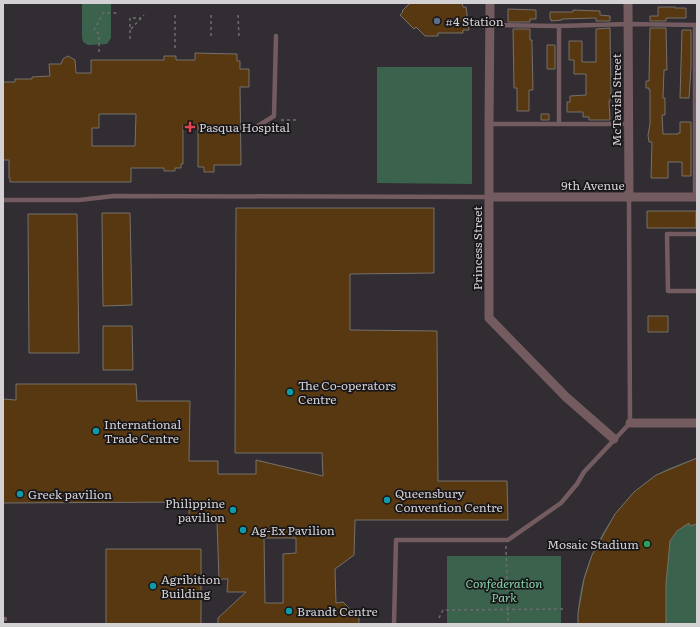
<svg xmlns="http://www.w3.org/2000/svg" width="700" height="627" font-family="Literata,serif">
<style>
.green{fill:#3a624d}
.building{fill:#583811;stroke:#76716b;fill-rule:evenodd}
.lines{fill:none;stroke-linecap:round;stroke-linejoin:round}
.path{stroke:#6f6c70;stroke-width:1.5;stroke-dasharray:3 3;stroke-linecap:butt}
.service{stroke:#735b5f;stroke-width:4.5}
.minor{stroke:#735b5f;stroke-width:9}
.service-dot{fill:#5c6f8a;stroke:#181618;stroke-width:1.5}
.health-dot{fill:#e0444e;stroke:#181618;stroke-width:1.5}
.culture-dot{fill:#0f9aa8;stroke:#181618;stroke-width:1.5}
.leisure-dot{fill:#2e9e5b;stroke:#181618;stroke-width:1.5}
.labels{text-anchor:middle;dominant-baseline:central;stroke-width:3.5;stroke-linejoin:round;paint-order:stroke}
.poi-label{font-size:12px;fill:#d3d1d4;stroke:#181618;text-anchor:start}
.street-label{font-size:12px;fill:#d3d1d4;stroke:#181618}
.park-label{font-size:12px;font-style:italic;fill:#85d5ab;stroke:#181618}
</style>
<rect width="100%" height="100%" fill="#312d32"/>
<!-- green -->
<path class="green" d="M82,3h29v35l-4,6 -19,1 -5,-3 -1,-5z
M377,67h95v117l-95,-1z
M697,458v166h-119c-2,-55 31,-117 77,-148 12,-8 28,-13 42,-18z
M447,556h114v68h-114z"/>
<!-- building -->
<path class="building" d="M410,3h52l1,4h3l3,23h-6v3h-25v3h-13l-9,-9 -2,2 -14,-14 3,-3 -1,-1z
M658,7h17v1h11v10h-20v3h-16v-5h8z
M508,9l28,1v9h-6v3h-22z
M573,10l27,1v4l10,1v5h-14v-3l-34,1v1l-11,1v-2h-1v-7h23z
M610,28l1,63 -1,10h-1l1,19h-21v-3h-6v-5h-16v-10h3v-6l16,-1v-21h-12v-14h-5v-19h13v21h14v-33z
M650,28h16l1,42h-3l-1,28h2v17h-3l1,19h15v-1h2v-11h11v54h-9v-14h-14v16h-17l1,-36h-3l-1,-7 2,-11v-34h-1v-2h-3v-7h3z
M513,29h17v11h2v6l1,44h-4v21h-12v-23h-3z
M682,30h9v38l-2,30h-9z
M547,45h8v24h-8z
M195,53l42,1v7h3v8h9v18h-9l1,78h-27v7h-10v-5h-6v-42h-15v39h-2v4h-6v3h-11v-3h-33v14h-121v-4h-1v-18h-6v-78h12v-3h17v-2l18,-1 -1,-12h12l2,-5 5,-3 7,4 1,13h15v-13h73v-4h12v4h19zM99,114h37l-1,32h-43v-18h7z
M541,114h8v6h-8z
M236,208h198v65l-84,1v56l87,1 1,150h69l1,39h-153l-1,35 -19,14 1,34 7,-1 16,16v6h-141v-6l28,-26h-19l1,-13h-9l-2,-57h-28v-20l-186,1v-104l13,1v-16h120l1,17h53l-1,60h29v13h38v-14l67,16 -1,-23h-87zM264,538h32v15l-13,1v49h-18z
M647,211h49v17h-49z
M102,213h28l2,92 -29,1z
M28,214h49l2,139h-50z
M648,316h20v16h-20z
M103,326h29l1,44h-30z
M697,458v66l-7,2 -1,-3 -12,8 -7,10 -4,43v40h-88v-11l6,-34 8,-24 23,-41 19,-22 22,-17z
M106,549h95v75h-95z"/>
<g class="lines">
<!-- path -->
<path class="path" d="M175,15v36
M211,15v24
M238,15l1,23
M131,29l13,-14
M130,39v-21h11
M99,52v-18l-5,-4 9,-17h15
M281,120h16
M506,546l2,78
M439,618l4,-8 122,-1"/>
<!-- service -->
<path class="service" d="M490,25l69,1 70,-2 68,1
M695,25v172
M559,26v98
M489,124h139
M256,127l18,-11 2,-80
M3,200h76l35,-4 375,1
M697,234h-30l1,57h29
M3,619h2
M394,624l2,-84h112l53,-37 16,-19 7,-12 46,-49 -1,-225"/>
<!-- minor -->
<path class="minor" d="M490,3l-1,121v194l77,79 48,42
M628,3l1,195
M489,197h208
M630,423h67"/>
</g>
<!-- markers -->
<circle class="service-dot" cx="437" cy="21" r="4"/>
<path class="health-dot" d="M188 121h4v4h4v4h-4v4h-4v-4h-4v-4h4z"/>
<g class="culture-dot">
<circle cx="290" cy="392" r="4"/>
<circle cx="96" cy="431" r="4"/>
<circle cx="20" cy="494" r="4"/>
<circle cx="387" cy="500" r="4"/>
<circle cx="233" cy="510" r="4"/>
<circle cx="243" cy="530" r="4"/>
<circle cx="153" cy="586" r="4"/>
<circle cx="289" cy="611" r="4"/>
</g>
<circle class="leisure-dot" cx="647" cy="544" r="4"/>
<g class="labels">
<!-- poi labels -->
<g class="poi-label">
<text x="445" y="21">#4 Station</text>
<text x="199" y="127">Pasqua Hospital</text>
<text x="298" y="385">The Co-operators<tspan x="298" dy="14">Centre</tspan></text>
<text x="104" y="424">International<tspan x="104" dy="14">Trade Centre</tspan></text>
<text x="395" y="493">Queensbury<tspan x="395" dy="14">Convention Centre</tspan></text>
<text x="28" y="494">Greek pavilion</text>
<text x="225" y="503" text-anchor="end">Philippine<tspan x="225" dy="14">pavilion</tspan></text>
<text x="251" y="530">Ag-Ex Pavilion</text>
<text x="639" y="544" text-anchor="end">Mosaic Stadium</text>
<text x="161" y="579">Agribition<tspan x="161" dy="14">Building</tspan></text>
<text x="297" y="611">Brandt Centre</text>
</g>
<!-- street labels -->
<g class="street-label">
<text transform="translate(616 100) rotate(-90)">McTavish Street</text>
<text x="593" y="185">9th Avenue</text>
<text transform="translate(477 248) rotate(-90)">Princess Street</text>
</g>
<!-- park labels -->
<g class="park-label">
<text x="504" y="583">Confederation<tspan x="504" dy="14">Park</tspan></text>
</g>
</g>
<!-- border -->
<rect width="700" height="627" fill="none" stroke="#d3d1d4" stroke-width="8"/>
</svg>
